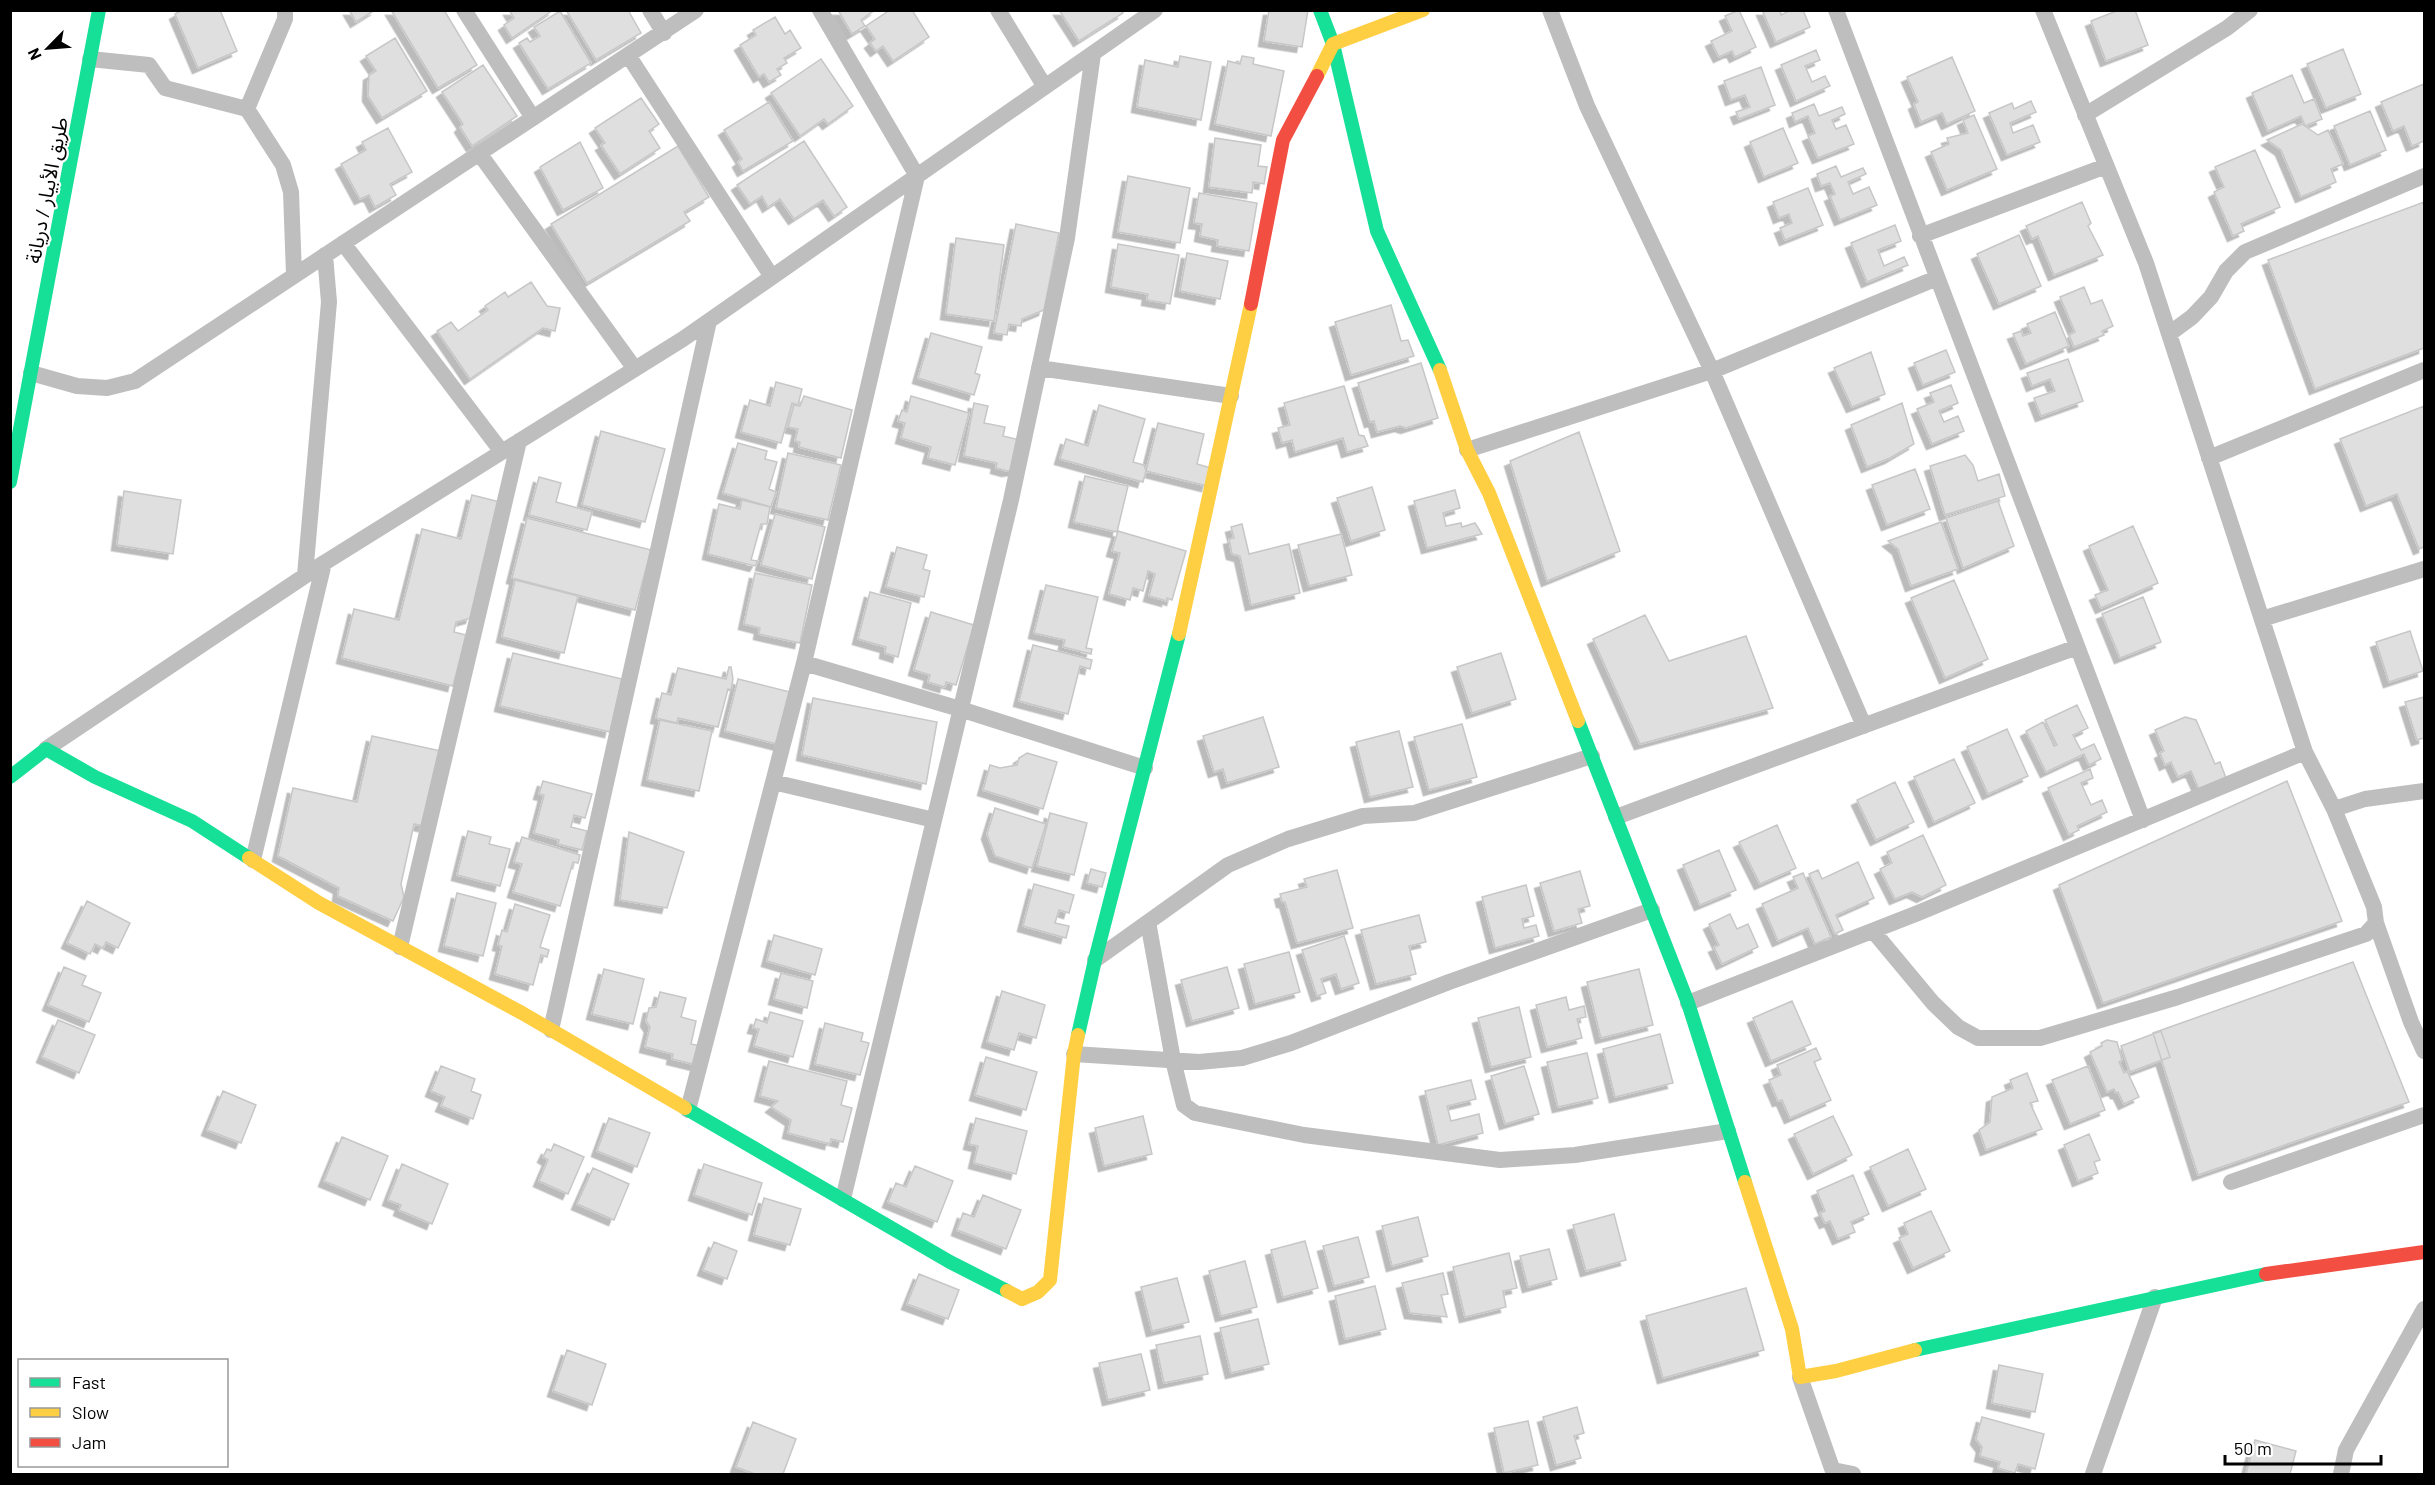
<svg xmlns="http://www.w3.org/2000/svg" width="2435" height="1485" font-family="Barlow,'Noto Sans Arabic',sans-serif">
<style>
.building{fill:#dfdfdf;stroke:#c7c7c7;stroke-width:1.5;filter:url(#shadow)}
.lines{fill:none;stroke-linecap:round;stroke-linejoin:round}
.street{stroke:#bebebe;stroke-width:16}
.fast{stroke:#16e098;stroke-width:14}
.slow{stroke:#ffcf43;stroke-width:14}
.jam{stroke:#f24e42;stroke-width:14}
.labels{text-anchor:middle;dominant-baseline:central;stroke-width:4.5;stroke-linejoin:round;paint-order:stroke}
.street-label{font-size:20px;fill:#000;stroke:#fff}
</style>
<defs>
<filter id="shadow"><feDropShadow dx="-5.5" dy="5.5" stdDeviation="0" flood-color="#0004"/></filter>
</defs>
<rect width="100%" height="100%" fill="#fff"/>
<!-- building -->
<path class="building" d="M182,10h38l17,41 -39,17 -23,-54z
M349,10h26l-19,12z
M391,10h53l33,55 -39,23z
M509,10h44l-41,28 -8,-13 10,-7z
M566,10h62l13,23 -45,27z
M838,10h37l-14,10 4,6 -13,8z
M890,10h22l17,27 -36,24 -10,-15 -7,5 -6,-8 5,-4 -9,-13z
M1059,10h62l2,3 -44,28z
M1269,10h39l-6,37 -38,-6z
M1739,10l17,37 -21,10 -3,-6 -13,6 -8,-16 21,-10 -7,-15z
M1762,10h18l1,5 10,-5h12l7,17 -34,15z
M2119,10h16l13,35 -42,16 -15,-40z
M560,11l31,52 -43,26 -29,-46 8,-5 3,4 10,-6 -6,-9z
M775,17l10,17 5,-4 11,18 -17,10 3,5 -10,6 4,6 -12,7 -5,-8 -5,3 -19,-32 16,-10 -3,-5z
M395,38l32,53 -45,27 -14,-22 1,-21 7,-4 -10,-15z
M2343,49l18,45 -35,14 -19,-44z
M1816,50l4,10 -15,6 7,16 13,-6 5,10 -34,15 -15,-36z
M1180,56l31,6 -10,58 -64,-13 8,-47 33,7z
M1242,56l12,2 -1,6 31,7 -13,65 -56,-12 13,-63 12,3z
M1952,57l23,54 -28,13 -5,-11 -21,9 -7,-18 4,-2 -11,-25z
M821,59l32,47 -25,18 -4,-5 -24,17 -29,-43z
M483,65l34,51 -45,30 -12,-19 3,-3 -21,-32z
M1761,67l14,38 -36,14 -3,-7 14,-5 -5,-12 -14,5 -7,-19z
M2292,75l12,28 10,-4 8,20 -17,7 -4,-10 -33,15 -16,-38z
M2424,84v57l-12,5 -8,-20 -11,5 -12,-29z
M641,98l18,26 -10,7 11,17 -40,26 -19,-29 4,-2 -10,-15z
M2031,101l5,11 -26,11 3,10 20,-8 7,17 -33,13 -18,-42 23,-10 2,6z
M769,102l24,39 -50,30 -5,-9 4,-3 -18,-29z
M1814,104l5,12 23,-9 3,7 -13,6 4,9 10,-4 8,19 -36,14 -10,-22 7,-3 -7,-17 -13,6 -3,-9z
M2370,111l16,39 -36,15 -16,-39z
M1974,115l23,54 -50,21 -16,-38 18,-8 -2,-6 21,-5 -5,-13z
M2302,124l16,11 10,-5 15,34 -12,5 5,13 -35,15 -20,-47 -14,-10z
M388,128l24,44 -22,12 6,11 -21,12 -6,-12 -9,4 -19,-35 25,-14 -4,-8z
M1783,128l15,35 -34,14 -14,-35z
M1215,138l46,7 -3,21 9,1 -3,17 -11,-2 -1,11 -43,-6z
M804,141l43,66 -13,9 -11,-16 -29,19 -14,-20 -12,8 -6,-11 -12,8 -13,-19z
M580,142l23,46 -40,22 -23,-43z
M678,146l31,51 -25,15 6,9 -103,62 -36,-59z
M2255,150l25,57 -39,17 3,7 -11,5 -19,-44 10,-5 -9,-20z
M1836,166l5,11 22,-9 3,6 -18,8 5,12 16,-7 8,18 -37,15 -10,-24 5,-2 -5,-11 -9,3 -4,-12z
M1128,176l62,12 -10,55 -62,-11z
M1808,188l15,37 -38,15 -5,-12 12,-5 -3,-9 -10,4 -6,-16z
M1199,193l58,10 -8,48 -32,-5 1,-6 -18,-4 2,-12 -8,-1z
M2082,202l9,21 -3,3 15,29 -49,20 -16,-39 -6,3 -6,-13z
M2424,202v146l-109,41 -47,-129z
M1016,224l43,9 -15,77 -22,9 -1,7 -12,-2 -2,11 -13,-2z
M1895,225l6,16 -23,9 6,16 20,-9 4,8 -41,17 -16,-39z
M2019,235l22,51 -42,18 -22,-50z
M956,238l48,7 -10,76 -48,-7z
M1118,244l61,11 -9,49 -23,-4 1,-6 -37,-7z
M1187,253l41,8 -8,38 -40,-8z
M531,282l16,24 13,2 -5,23 -12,-3 -73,51 -33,-48 14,-9 7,9 30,-21 -3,-4 20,-14 3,5z
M2084,287l7,17 11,-4 11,26 -11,5 2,4 -30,12 -5,-12 6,-3 -15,-35z
M1391,305l10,36 7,-1 6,16 -63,19 -16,-53z
M2055,312l14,34 -43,18 -13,-30 8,-3 2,5 8,-3 -4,-9z
M931,333l51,14 -7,26 5,2 -6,20 -56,-17z
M1946,350l9,22 -32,13 -9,-22z
M1871,352l14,42 -33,13 -18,-39z
M2068,359l15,42 -42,15 -7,-18 21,-7 -5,-12 -18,7 -5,-13z
M1421,363l17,55 -32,10 -6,-2 -23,6 -3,-11 -4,1 -12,-39z
M776,382l26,7 -4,16 -6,-2 -11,40 -40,-11 9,-32 20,6z
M1951,385l7,18 -19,8 5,11 14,-6 6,15 -32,13 -15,-35 17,-7 -4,-9z
M1344,386l15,49 5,1 4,10 -21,6 -4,-14 -48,14 -3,-12 -10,3 -4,-15 12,-3 -6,-22z
M804,396l48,14 -11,48 -42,-11 1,-5 -5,-1 3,-12 -10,-2 6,-22 6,1z
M911,396l58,17 -14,52 -27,-7 3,-11 -30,-9 4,-15 -7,-2 4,-11 5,2z
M974,403l14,3 -4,17 21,4 -2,9 17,4 -6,30 -7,1 -11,-3 1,-5 -33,-7z
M1902,403l12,41 -24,14 -23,9 -16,-42z
M1099,405l46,14 -12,43 11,3 2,6 -3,11 -83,-23 6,-20 22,7z
M2424,406v141l-5,2 -22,-55 -31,12 -26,-67z
M1158,423l46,11 -7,30 14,4 -4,18 -61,-15z
M601,431l64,18 -20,73 -63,-17z
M1579,432l41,119 -73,30 -37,-120z
M738,443l29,8 -2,8 12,3 -8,27 7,3 -5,15 -48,-14z
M788,453l53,12 -13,55 -52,-12z
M1965,455l8,10 5,16 21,-7 6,22 -60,19 -15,-49z
M1915,469l15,40 -43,16 -15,-40z
M1085,476l43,10 -11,46 -43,-10z
M539,477l22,6 -5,19 36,10 -5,18 -58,-15z
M1372,487l13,43 -34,11 -14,-43z
M1455,490l5,18 -17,5 3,13 15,-3 1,4 13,-4 7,11 -55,14 -13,-47z
M124,491l57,9 -8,54 -56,-9z
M472,495l28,7 -29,116 -15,4 -2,10 12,3 -13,51 -111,-28 12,-49 45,11 23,-91 39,10z
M742,500l28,7 -3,17h-6l-10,36 7,1 -3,5 -47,-12 11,-50 21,5z
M1998,501l16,45 -51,22 -17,-50z
M775,514l50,13 -13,52 -51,-14z
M527,518l124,32 -16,60 -123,-32z
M1941,522l17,47 -47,17 -13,-37 -10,-8z
M1242,524l7,30 40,-10 11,49 -49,12 -11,-49 -8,-2 -3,-15 5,-1 -3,-11z
M2133,526l25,57 -57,25 -6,-13 13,-5 -19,-44z
M1118,531l68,20 -14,49 -5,-2v3l-18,-5 6,-22 -7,-3 -5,20 -10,-3 -3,12 -21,-6 11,-41 -8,-2z
M1341,534l11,41 -43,11 -11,-41z
M897,547l30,8 -4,14 7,2 -6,26 -38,-10z
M755,573l57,12 -12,58 -41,-9 1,-6 -16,-4z
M515,580l63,16 -14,57 -62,-16z
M1954,580l34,79 -43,19 -34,-80z
M1046,585l52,12 -12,51 6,1 -1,5 -28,-7 2,-7 -31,-7z
M870,592l41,11 -13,54 -13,-4 1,-6 -28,-8z
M2143,597l18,45 -41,16 -18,-44z
M931,612l43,13 -18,60 -10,-3 -1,5 -17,-5 2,-7 -16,-5z
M1645,615l24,46 77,-25 27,72 -133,36 -47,-105z
M2410,631l13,40 -34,11 -13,-40z
M1033,645l59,15 -2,9 -10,-3 -12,48 -49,-13z
M513,653l109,26 -12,53 -110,-26z
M1501,653l15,46 -44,14 -15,-46z
M729,667h2l2,12 -2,11 -3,-1 -10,38 -40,-9 -1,5 -21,-5 6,-25 9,2 7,-27 48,11z
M738,679l56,14 -13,52 -56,-14z
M2424,697v41l-7,2 -12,-38z
M813,698l124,24 -11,62 -124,-29z
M2077,705l11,23 -15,7 8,15 13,-6 7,15 -12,6 -5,-11 -38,18 -20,-41 17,-9 11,24 3,-1 -12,-25z
M1263,717l16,50 -52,16 -4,-14 -9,3 -11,-36z
M2185,717l11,3 19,44 5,-2 6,16 -27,11 -8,-18 -13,6 -7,-15 -6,3 -5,-12 4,-2 -9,-21z
M660,720l52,11 -13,60 -52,-11z
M1462,724l15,53 -48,13 -15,-53z
M2007,729l21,47 -40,18 -21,-47z
M1399,731l14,56 -43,10 -14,-55z
M372,736l69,15 -17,75 -10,-2 -13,60 3,13 -11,24 -55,-25 1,-8 -61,-32 15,-68 64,14z
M1027,753l30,9 -14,47 -60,-19 7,-25 10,3 17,-3 2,-7z
M1954,759l21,44 -41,19 -20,-45z
M2090,769l3,9 -12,5 10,22 11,-5 5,12 -30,14 2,4 -10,5 -21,-47z
M543,781l49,13 -7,24 -11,-3 -3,12 16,4 -5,19 -24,-6 1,-4 -25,-7 10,-38 -5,-1z
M2287,781l55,140 -239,82 -44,-118z
M1895,782l19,40 -38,18 -19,-40z
M995,808l51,16 -14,44 -37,-12 -8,-22z
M1050,813l37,10 -13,52 -37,-9z
M1777,825l19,43 -36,16 -21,-42z
M468,831l23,6 -2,7 21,5 -10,37 -43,-11z
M629,832l55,20 -17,56 -47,-8z
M1923,835l23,50 -24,12 -10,-5 -17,7 -15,-30 12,-6 -5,-11z
M522,837l58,18 -2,8 -5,-1 -13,44 -47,-14 9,-28 -8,-2z
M1719,850l17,40 -36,15 -17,-40z
M1858,862l16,36 -38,17 7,15 -8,4 -26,-60 9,-4 4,9z
M1091,869l15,4 -4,14 -15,-4z
M1337,870l16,58 -56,15 -12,-41h-3l-2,-8 27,-7 -3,-8z
M1580,871l10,35 -12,3 4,14 -28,8 -14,-48z
M1803,873l28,64 -16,7 -7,-16 -30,13 -16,-37 36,-16 -5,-11z
M1034,884l40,11 -5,18 -10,-3 -4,13 14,3 -3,12 -43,-12z
M1526,885l8,31 -12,3 2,9 12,-3 3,11 -44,12 -13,-51z
M457,893l39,10 -13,53 -39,-10z
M87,901l43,22 -12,25 -12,-6 -3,6 -8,-4 -5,10 -23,-11z
M515,904l35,11 -10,32 9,3 -2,7 -6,-2 -8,30 -38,-11 7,-28 -4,-1 4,-15 5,2z
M1730,914l7,15 11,-5 10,23 -36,17 -8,-17 5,-2 -10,-21z
M1419,915l7,27 -17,4 7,28 -40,10 -15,-54z
M774,935l48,14 -7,26 -48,-14z
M1344,936l15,47 -18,6 -5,-15 -15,5 5,14 -9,3 -15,-46z
M1289,952l11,40 -45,12 -11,-40z
M2353,962l56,140 -211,73 -45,-142z
M64,967l22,9 -4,9 19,8 -12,29 -41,-17z
M1227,967l12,41 -47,13 -11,-41z
M604,969l40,10 -11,45 -41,-10z
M1639,969l14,56 -52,13 -14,-56z
M781,973l32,8 -6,27 -33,-9z
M1002,991l43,14 -9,33 -17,-5 -5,17 -27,-8z
M660,992l26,6 -5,19 15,4 -5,23 10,2 -4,19 -25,-6 1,-5 -28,-7 5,-20 -4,-6 3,-13 7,-1z
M1566,997l3,13 15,-4 2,11 -9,2 5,19 -35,9 -11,-42z
M1792,1001l19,43 -40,17 -18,-43z
M1519,1007l12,50 -40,10 -13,-49z
M770,1012l33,9 -10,36 -39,-11 5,-17 -6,-1 3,-9 11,4z
M58,1020l37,15 -16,38 -37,-16z
M825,1023l38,10 -2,8 8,2 -9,32 -45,-11z
M2161,1031l9,26 -40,15 -9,-26z
M1660,1034l13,49 -58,14 -12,-48z
M2107,1040l10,2 5,18 -3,2 5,11 3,-2 12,26 -15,7 -6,-12 -2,1 -2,-4 -7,3 -17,-40 12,-6 -1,-3z
M1816,1048l5,11 -7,3 17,38 -41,18 -8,-18 -4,1 -9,-21 12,-5 -4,-10z
M1587,1053l11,45 -40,9 -11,-45z
M986,1057l51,15 -11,38 -51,-15z
M769,1061l78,20 -6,24 11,3 -9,34 -12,-3 -1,5 -42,-11 3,-13 -20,-13 7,-6 -18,-5z
M441,1066l34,13 -4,12 10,4 -8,24 -32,-13 4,-9 -14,-6z
M1524,1066l15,48 -34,10 -14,-48z
M2088,1066l17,44 -35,14 -18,-44z
M2027,1073l11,28 -8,2 12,26 -56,21 -7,-20 11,-8 2,-25 21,-9 -3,-8z
M1471,1080l5,19 -29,7 4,15 28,-7 4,19 -45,12 -13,-54z
M223,1091l33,14 -15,38 -34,-13z
M1143,1116l9,38 -48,12 -9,-38z
M1833,1116l19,39 -39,19 -19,-40z
M609,1118l41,15 -13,34 -40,-16z
M976,1118l51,13 -11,43 -42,-11 4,-17 -9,-2z
M2089,1134l11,26 -6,2 4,11 -20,8 -14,-36z
M342,1137l46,19 -18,44 -46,-19z
M554,1144l30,13 -16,37 -29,-13 9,-21 -5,-3 4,-8 4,2z
M1908,1149l18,40 -38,17 -18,-39z
M402,1164l46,20 -16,40 -33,-14 2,-5 -13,-5z
M704,1164l58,19 -10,32 -58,-20z
M915,1166l38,15 -16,41 -49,-20 8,-19 10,4z
M593,1168l36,16 -15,36 -37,-16z
M1853,1175l16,39 -18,8 4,10 -17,7 -8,-18 -5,2 -5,-10 5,-2 -8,-20z
M983,1195l38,15 -15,39 -49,-19 6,-17 11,4z
M764,1198l37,11 -11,36 -36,-10z
M1931,1211l19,40 -37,17 -14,-30 9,-4 -4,-11z
M1614,1214l12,46 -40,11 -13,-46z
M1418,1217l10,39 -36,10 -10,-40z
M1358,1237l11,40 -35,9 -11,-40z
M1305,1241l13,47 -35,9 -12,-47z
M714,1242l23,9 -10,28 -24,-9z
M1549,1249l8,30 -29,8 -8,-31z
M1509,1253l8,35 -14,3 3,16 -41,10 -12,-50z
M1245,1261l12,46 -36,9 -12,-45z
M1443,1273l5,21 -7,1 6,22 -37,-4 -8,-30z
M919,1274l40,16 -11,29 -41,-15z
M1177,1278l12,44 -37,9 -11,-44z
M1375,1286l11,43 -41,10 -10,-43z
M1746,1288l18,62 -101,28 -17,-62z
M1258,1319l11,45 -38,9 -11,-45z
M1200,1336l8,38 -44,9 -8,-38z
M567,1350l39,14 -14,41 -39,-14z
M1141,1354l9,36 -42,10 -9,-37z
M1999,1365l44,9 -8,38 -43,-9z
M1577,1407l7,26 -10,3 7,22 -25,7 -13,-48z
M1982,1417l62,17 -9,35 -17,-5 -3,9 -17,-5 2,-6 -20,-6 2,-9 -6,-8z
M1528,1421l10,44 -34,8 -10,-45z
M753,1422l43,17 -13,35h-28l-19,-7z
M2255,1440l41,11 -6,23h-44z"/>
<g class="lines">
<!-- street -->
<path class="street" d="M464,10l69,108
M650,10l14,23
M998,10l47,77
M1550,10l37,96 125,265 152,355
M1836,10l307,810
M2043,10l103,253 159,489 29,57 31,-10 59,-8
M628,55l144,222
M90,59l59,6 16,23 82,21 38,-90v-9
M247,109l36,56 8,27 3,83
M2085,115l142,-87 23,-18
M479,153l156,216
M1920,236l186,-70
M343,243l159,209
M2169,334l23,-17 19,-20 15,-26 19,-19 179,-76
M1039,368l192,28
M31,373l46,13 30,2 28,-7 561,-371
M1467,450l245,-79 225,-93
M2209,458l215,-88
M305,575l24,-273 -4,-47
M2262,619l162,-50
M804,663l156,46 185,59
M46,749l278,-186 359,-224 472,-329
M773,782l161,38
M1616,817l461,-170
M253,860l71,-297
M1148,922l25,138 11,45 11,8 109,22 196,25 75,-5 153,-24
M2376,923l35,99 13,29
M1873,931l60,72 25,24 20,11h62l138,-41 188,-63 10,-11 -2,-16 -40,-98
M400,947l119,-506
M1095,960l133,-95 60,-26 75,-23 51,-3 178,-57
M1688,1003l230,-90 387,-161
M551,1030l158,-709
M1074,1054l125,8 43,-4 49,-15 158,-61 203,-72
M688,1110l116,-447 113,-487 -97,-166
M2231,1182l193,-67
M843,1199l168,-699 56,-262 26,-184
M1800,1377l34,97
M1833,1470l20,4
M2093,1474l62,-177
M2341,1474l5,-24 78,-141"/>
<!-- fast -->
<path class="fast" d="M1320,10l13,34 44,187 63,139
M10,482l89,-472
M1578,721l110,282 57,179
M10,777l36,-28 49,28 97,44 57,37
M1078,1035l17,-75 84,-326
M685,1108l265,154 57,29
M1915,1350l351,-76"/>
<!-- slow -->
<path class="slow" d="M1317,76l16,-32 90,-34
M1440,370l27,80 22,43 89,228
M1179,634l72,-330
M249,858l70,45 203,110 163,95
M1745,1182l47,147 8,48 36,-6 79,-21
M1007,1291l15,8 16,-7 12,-12 24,-226 4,-19"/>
<!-- jam -->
<path class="jam" d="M1251,304l32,-164 34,-64
M2266,1274l158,-22"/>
</g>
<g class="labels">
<!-- street labels -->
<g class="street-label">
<text transform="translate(46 190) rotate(-79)">طريق الأبيار / دريانة</text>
</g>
</g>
<!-- border -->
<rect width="2435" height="1485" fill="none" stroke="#000000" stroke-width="24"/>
<!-- legend -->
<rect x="18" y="1359" width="210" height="108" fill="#ffffff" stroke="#999999" stroke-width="1.5"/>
<rect x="30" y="1378" width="30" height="9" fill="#16e098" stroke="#999999" stroke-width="1.5"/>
<text x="72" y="1389" font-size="18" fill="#000000">Fast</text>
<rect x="30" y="1408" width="30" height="9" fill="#ffcf43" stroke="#999999" stroke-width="1.5"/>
<text x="72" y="1419" font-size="18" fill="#000000">Slow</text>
<rect x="30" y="1438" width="30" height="9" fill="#f24e42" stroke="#999999" stroke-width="1.5"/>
<text x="72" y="1449" font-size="18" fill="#000000">Jam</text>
<!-- north arrow -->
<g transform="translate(48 48) rotate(245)" stroke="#ffffff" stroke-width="4.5" paint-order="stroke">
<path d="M0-4.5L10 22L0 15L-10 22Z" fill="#000000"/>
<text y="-9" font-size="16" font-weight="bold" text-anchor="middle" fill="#000000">N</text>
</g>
<!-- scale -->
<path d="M2225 1455v9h156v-9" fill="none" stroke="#000000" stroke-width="3"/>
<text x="2234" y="1455" font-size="18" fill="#000000" stroke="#ffffff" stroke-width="4.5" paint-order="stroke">50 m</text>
</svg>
